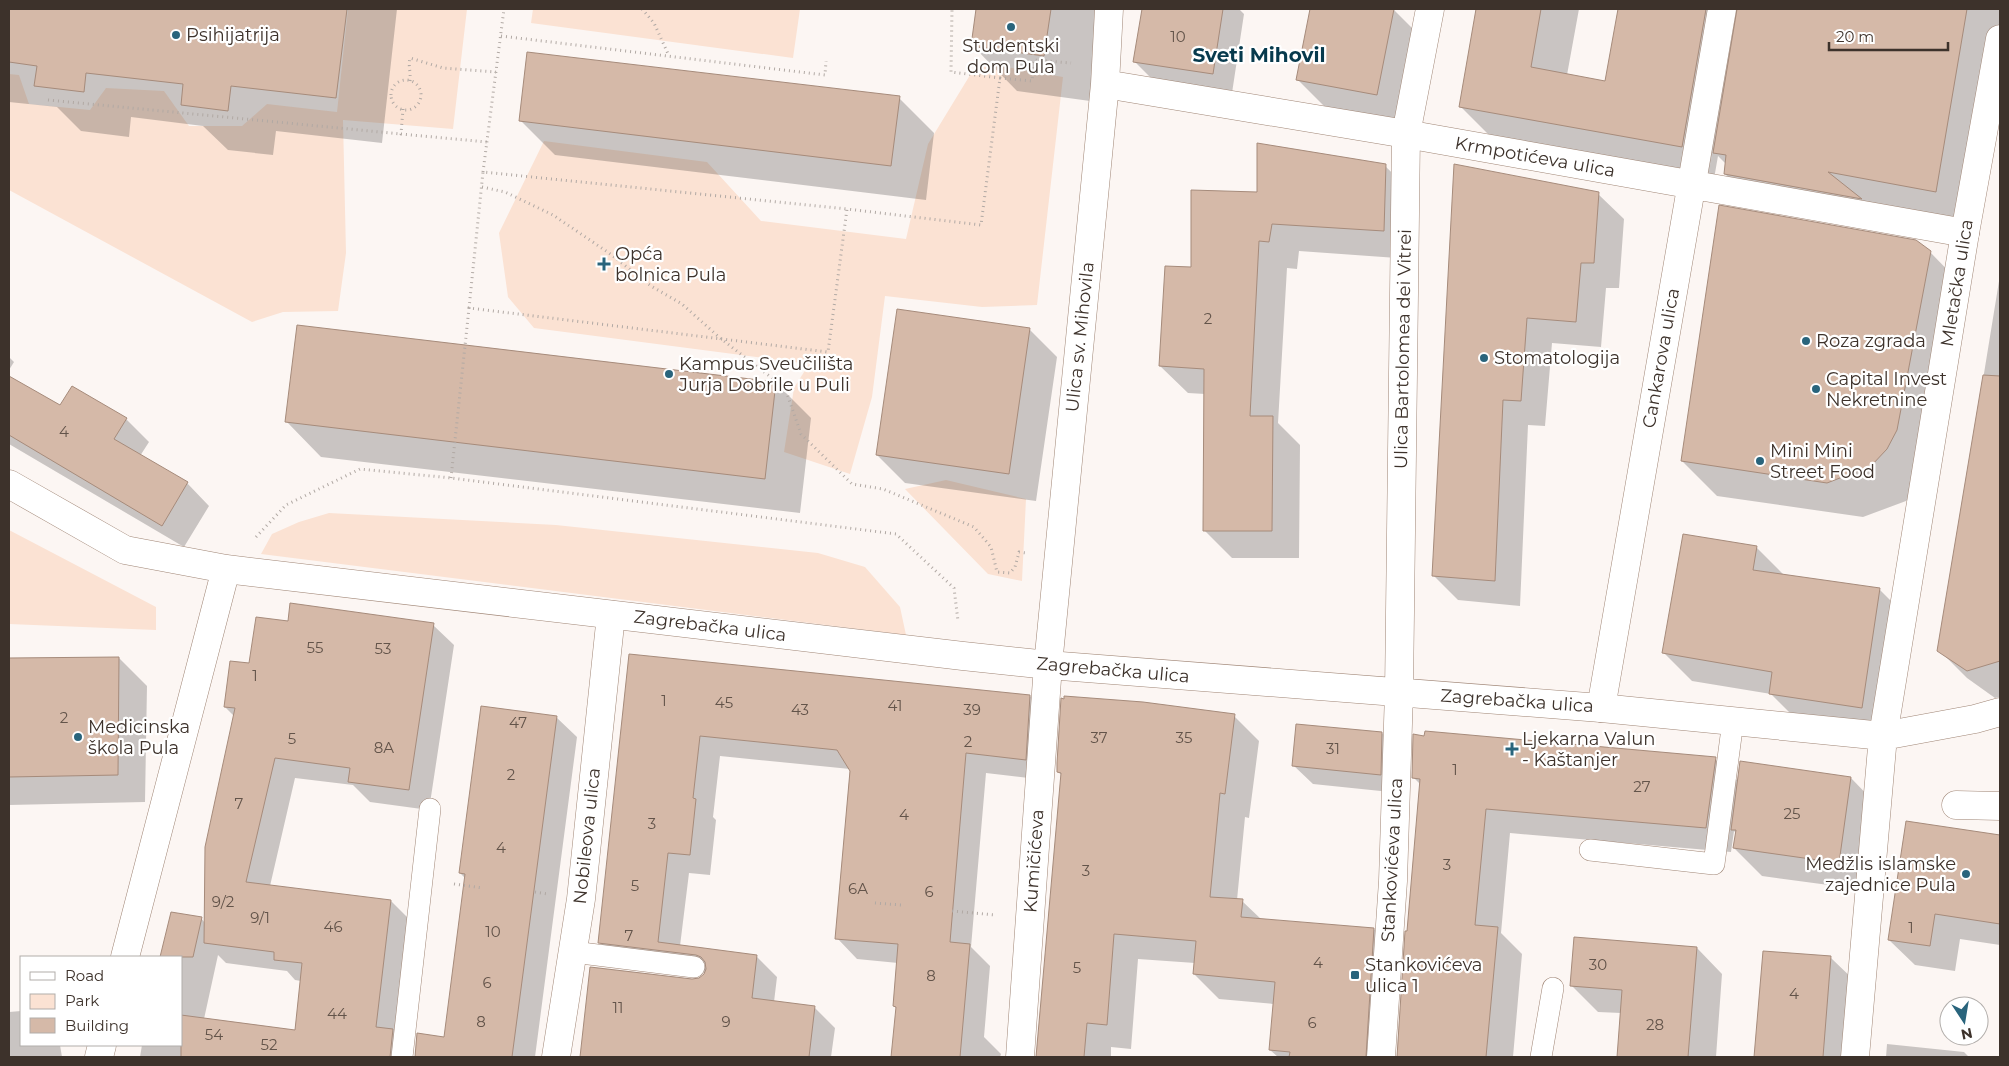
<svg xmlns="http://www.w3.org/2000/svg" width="2009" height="1066" font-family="Montserrat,sans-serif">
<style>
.green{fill:#fbe2d3}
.shadow{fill:#0003;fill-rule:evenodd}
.building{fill:#d5b9a8;stroke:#a68b7b}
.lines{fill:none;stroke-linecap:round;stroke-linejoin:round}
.lane-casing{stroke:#a08676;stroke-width:22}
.street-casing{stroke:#a08676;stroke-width:29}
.secondary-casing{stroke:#a08676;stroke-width:29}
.path{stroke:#b1a9a4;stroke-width:3;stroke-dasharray:1 4;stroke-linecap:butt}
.lane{stroke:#fff;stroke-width:21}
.street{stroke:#fff;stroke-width:28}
.secondary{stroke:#fff;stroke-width:28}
.poi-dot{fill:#29647c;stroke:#fff;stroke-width:2}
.labels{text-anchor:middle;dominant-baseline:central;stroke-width:4.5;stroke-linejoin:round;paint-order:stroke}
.number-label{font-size:15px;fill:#63544a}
.poi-label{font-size:18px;fill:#3d322b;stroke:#fff;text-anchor:start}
.street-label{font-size:18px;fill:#3d322b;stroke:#fff}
.quarter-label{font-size:20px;font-weight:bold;fill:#073a4d;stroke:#fff}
</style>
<rect width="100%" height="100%" fill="#fcf6f3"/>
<!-- green -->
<path class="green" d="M348,9h119l-14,120 -110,-9 3,133 -8,58 -55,1 -31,10 -243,-132v-116l10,1 10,29 61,6 16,-22 58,3 25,35h53l25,-22 70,8z
M533,9h267l-7,49 -262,-35z
M978,62l85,15 -26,228 -55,2 -97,-11 -13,101 -22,77 -66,-22 10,-64 15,-24 -275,-36 -26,-31 -9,-64 45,-92 163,21 54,59 145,18 22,-95z
M946,480l80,19 -4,82 -34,-7 -83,-85z
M329,513l227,12 262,28 47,14 35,40 6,28 -645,-81 11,-20 27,-12z
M9,530l147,77v23l-147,-6z"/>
<!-- shadow -->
<path class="shadow" d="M9,9h388l-15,134 -106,-12 -3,24 -45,-5 -25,-24 -72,-9 -2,20 -48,-6 -24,-24 -48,-5z
M977,9h126l-13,92 -73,-10 -45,-46z
M1143,9h96l5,5 -12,79 -78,-12 -19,-19z
M1311,9h82l28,28 -16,85 -80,-15 -28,-28z
M1477,9h102l-12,66 39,8 14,-74h380v22l-32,193 -211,-18 -32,-32 1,-10 -8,-8 -4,23 -222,-41 -32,-32z
M899,98l35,35 -8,67 -371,-45 -35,-35z
M1455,165l143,29 26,25 -5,69h-13l-5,59 -49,-4 -7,83 -17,-1 -8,181 -62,-6 -25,-25z
M1385,166l28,27 -2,66 -112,-8 -2,18 -10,-1 -9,155 22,22 -1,113h-67l-28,-28 1,-136 -17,-1 -28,-27 32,-98 66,-75z
M1930,252l35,36 -43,196 -16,17 -43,16 -146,-21 -35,-35z
M2000,275v422l-5,1 -28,-20 -28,-28z
M1029,329l28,28 -21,144 -131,-18 -28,-28z
M9,357l5,5 -5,8z
M9,377l52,29 11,-19 54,32 23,23 -9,14 47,27 22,23 -25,41 -175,-103z
M776,383l35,35 -11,95 -479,-56 -35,-36z
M1756,547l28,28 95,14 28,28 -18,118 -91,-14 -27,-27 -79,-13 -28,-28z
M290,622l143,3 21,20 -25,165 -59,-8 -17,-17 -58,-7 -25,108 121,15 20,20 1,136h-272l2,-12h39v-88h-19l10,-44 29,5 4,5 29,-207 -9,-9 25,-42zM218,955l8,8 61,8 8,9 6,1 -5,50 -92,-12z
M630,655l400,41 20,21 -4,63 -60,-7 -15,174 19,19 -6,71 17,17 -1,3h-108l5,-48 -3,-3 4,-43 -41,-4 -20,-21 13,-169 -130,-13 -7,61 3,3 -6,55 -21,-2 -9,73 76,10 21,21 -3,25 40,5 21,21 -4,29h-250l10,-89 101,13 8,-2 7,-6 -87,-10 -21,-21z
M119,658l28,28 -2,116 -136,3v-145z
M1234,716l25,25 -10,77 -4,-1 -8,83 5,1 20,19 112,9 25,25 -7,103h-114l-8,-7 4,-46 -55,-5 -25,-25 1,-11 -57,-4 -7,90 -20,-2v10h-73l24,-282 -4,-3z
M556,717l21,20 -42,320h-120l3,-22 27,3 21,-159 -6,-6z
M1382,733l19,19 -1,41 -87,-9 -20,-19z
M1715,759l24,23 112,-4 27,28 -12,84 -104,-14 -28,-28 3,-14 -3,-3 -3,21 -221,-19 -9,100 21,21 -9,103h-115l8,-125h2l13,-147 -8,-8z
M1907,823l93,14v108l-40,-6 -5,32 -40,-6 -26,-25z
M1697,948l25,26 -6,83h-98l3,-44 -23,-1 -26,-26z
M1764,952l67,6 25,24 -7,75h-94z
M21,1011v34h39l2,12h-53v-45z
M1887,1044l77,8 5,5h-83z"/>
<!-- building -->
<path class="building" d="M9,9h338l-11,89 -105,-12 -3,25 -47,-6 2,-21 -97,-11 -2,19 -50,-6 3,-20 -28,-4z
M976,9h75l-7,47 -73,-10z
M1142,9h81l-10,65 -80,-12z
M1310,9h84l-17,86 -81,-15z
M1476,9h65l-10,58 74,14 13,-72h88l-24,138 -223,-40z
M1737,9h230l-31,183 -108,-20 34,27 -138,-25 2,-19 -13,-2z
M527,52l373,44 -9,70 -372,-45z
M1257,143l129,21 -2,67 -112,-7 -3,18 -10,-1 -9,175h23l-1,115h-69l1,-162 -45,-3 6,-100 26,1v-77l66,2z
M1454,164l145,28 -5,71h-13l-5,59 -49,-4 -6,83 -18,-1 -8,181 -63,-5z
M1719,205l197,35 15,11 -34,179 -10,19 -16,17 -44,17 -146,-22z
M897,309l133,19 -21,146 -133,-19z
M297,325l479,57 -11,97 -480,-57z
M1983,375l17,1v285l-33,10 -30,-20z
M9,376l51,29 12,-19 55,32 -13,21 74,43 -26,44 -153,-91z
M1683,534l74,12 -4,24 127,18 -18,120 -93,-14 3,-22 -110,-19z
M290,603l144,20 -25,167 -61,-8 2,-14 -75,-10 -29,124 145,18 -15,127 17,2 -3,28h-209v-42l114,15 7,-67 -28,-3v-8l-70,-9 1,-96 30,-139 -11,-1 6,-46 19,2 7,-46 32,4z
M629,654l401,41 -4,65 -60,-7 -16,189 20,2 -10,113h-69l5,-50 -3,-1 5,-62 -63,-5 15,-168 -13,-21 -137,-14 -7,62 3,1 -6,56 -22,-2 -10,89 99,13 -5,43 63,8 -6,51h-229l10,-90 102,12 7,-1 5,-4 2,-5 -1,-7 -4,-5 -5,-2 -98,-12z
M119,657l-1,118 -109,2v-119z
M1064,696l79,6 92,12 -10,80 -5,-1 -10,104 33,2 -2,18 133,11 -8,129h-77l1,-5 -21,-2 6,-68 -82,-8 3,-33 -82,-7 -7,91 -20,-2 -3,34h-48l25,-284 -4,-1v-9l4,-65 3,1z
M481,706l76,10 -45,341h-97l2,-24 27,4 21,-163 -6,-1z
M1296,724l86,8 -1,43 -89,-9z
M1425,731l291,26 -10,71 -220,-19 -11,116 23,2 -12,130h-89l8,-126h2l13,-152 -8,-1 1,-44 11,2z
M1740,761l111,16 -12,86 -106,-15 3,-18h-5z
M1906,821l94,14v89l-65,-10 -5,32 -42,-6z
M171,912l31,5 -9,40h-33z
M1574,937l123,10 -9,110h-71l5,-67 -52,-4z
M1763,951l68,5 -8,101h-69z"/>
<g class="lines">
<defs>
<path id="lane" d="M1590,850l124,14 19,-143
M573,952l121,15
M402,1057l28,-248
M1541,1057l12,-69"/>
<path id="street" d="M1105,84l301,50 559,99
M1601,708l121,-699
M1956,805l44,1
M556,1057l25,-158 30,-284
M1020,1057l28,-392 57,-581 4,-75"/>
<path id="secondary" d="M9,484l116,66 101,19 737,87 85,9 553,43 282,28 92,-17 25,-7
M125,957l101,-388
M99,1057l3,-12
M1381,1057l12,-176 6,-189 7,-558 24,-125
M1855,1057l28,-321 82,-503 35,-194"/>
</defs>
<!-- lane casing -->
<use href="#lane" class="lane-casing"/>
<!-- street casing -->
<use href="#street" class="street-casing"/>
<!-- secondary casing -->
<use href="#secondary" class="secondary-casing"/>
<!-- path -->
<path class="path" d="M642,9l12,14 15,33
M501,36l324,39 1,-14
M1000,78l32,3 2,-21 37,3
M391 95a15 15 0 1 1 30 0a15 15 0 1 1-30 0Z
M410,81c1,-9 -2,-14 0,-23l33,10 53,4
M48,100l353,34
M403,109l-2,25 86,8
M483,172l21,-163
M482,187l23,5 48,23 56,38 42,33 31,18 38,34 65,50 16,46 51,50 31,5 91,38 17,20 6,25 13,1 5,-6 4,-15 7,1
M469,308l14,-136 364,37
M451,478l18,-170 359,44 19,-143 134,16 19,-147 -49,-6 1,-63
M256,537l30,-32 74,-36 91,9 445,56 58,54 4,33
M454,884l29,4
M535,892l13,2
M875,903l26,2
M952,911l43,4"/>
<!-- lane -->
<use href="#lane" class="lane"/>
<!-- street -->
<use href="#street" class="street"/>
<!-- secondary -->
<use href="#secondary" class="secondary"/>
</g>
<!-- markers -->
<g class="poi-dot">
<circle cx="1011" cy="27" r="5"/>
<circle cx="176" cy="35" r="5"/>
<path d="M601.5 256.5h5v5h5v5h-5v5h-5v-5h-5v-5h5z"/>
<circle cx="1806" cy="341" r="5"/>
<circle cx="1484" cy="358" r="5"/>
<circle cx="669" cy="374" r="5"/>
<circle cx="1816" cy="389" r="5"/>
<circle cx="1760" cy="461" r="5"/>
<circle cx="78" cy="737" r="5"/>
<path d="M1509.5 741.5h5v5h5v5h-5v5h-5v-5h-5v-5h5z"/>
<circle cx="1966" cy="874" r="5"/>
<rect x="1350" y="970" width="10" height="10" rx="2.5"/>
</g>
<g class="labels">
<!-- number labels -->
<g class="number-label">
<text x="1178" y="36">10</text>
<text x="1208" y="318">2</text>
<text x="64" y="431">4</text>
<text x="315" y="647">55</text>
<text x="383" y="648">53</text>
<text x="255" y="675">1</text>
<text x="664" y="700">1</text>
<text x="724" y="702">45</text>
<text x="895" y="705">41</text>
<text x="800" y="709">43</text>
<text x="972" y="709">39</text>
<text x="64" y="717">2</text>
<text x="518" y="722">47</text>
<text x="1099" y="737">37</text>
<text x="1184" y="737">35</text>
<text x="292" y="738">5</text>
<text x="968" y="741">2</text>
<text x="384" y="747">8A</text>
<text x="1333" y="748">31</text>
<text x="1455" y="769">1</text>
<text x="511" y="774">2</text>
<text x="1642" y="786">27</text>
<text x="239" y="803">7</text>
<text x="1792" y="813">25</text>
<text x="904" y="814">4</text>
<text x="652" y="823">3</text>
<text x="501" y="847">4</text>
<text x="1447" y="864">3</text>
<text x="1086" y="870">3</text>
<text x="635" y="885">5</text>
<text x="858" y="888">6A</text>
<text x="929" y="891">6</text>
<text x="223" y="901">9/2</text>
<text x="260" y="917">9/1</text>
<text x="333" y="926">46</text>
<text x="1911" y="927">1</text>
<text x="493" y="931">10</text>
<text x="629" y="935">7</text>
<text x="1318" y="962">4</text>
<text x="1598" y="964">30</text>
<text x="1077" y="967">5</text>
<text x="931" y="975">8</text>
<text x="487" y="982">6</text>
<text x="1794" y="993">4</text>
<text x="618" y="1007">11</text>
<text x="337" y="1013">44</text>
<text x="481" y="1021">8</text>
<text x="726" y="1021">9</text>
<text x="1312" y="1022">6</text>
<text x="1655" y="1024">28</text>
<text x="214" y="1034">54</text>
<text x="269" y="1044">52</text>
</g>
<!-- poi labels -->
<g class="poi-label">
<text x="186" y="35">Psihijatrija</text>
<text x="1011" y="46" text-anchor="middle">Studentski<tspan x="1011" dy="21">dom Pula</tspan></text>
<text x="615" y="254">Opća<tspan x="615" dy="21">bolnica Pula</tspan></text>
<text x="1816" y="341">Roza zgrada</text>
<text x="1494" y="358">Stomatologija</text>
<text x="679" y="364">Kampus Sveučilišta<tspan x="679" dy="21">Jurja Dobrile u Puli</tspan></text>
<text x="1826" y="379">Capital Invest<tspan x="1826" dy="21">Nekretnine</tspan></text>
<text x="1770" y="451">Mini Mini<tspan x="1770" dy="21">Street Food</tspan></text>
<text x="88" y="727">Medicinska<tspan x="88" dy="21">škola Pula</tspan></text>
<text x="1522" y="739">Ljekarna Valun<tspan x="1522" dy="21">- Kaštanjer</tspan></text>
<text x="1956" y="864" text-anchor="end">Medžlis islamske<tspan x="1956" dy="21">zajednice Pula</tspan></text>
<text x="1365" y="965">Stankovićeva<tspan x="1365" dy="21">ulica 1</tspan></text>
</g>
<!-- street labels -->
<g class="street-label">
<text transform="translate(1535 157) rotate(10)">Krmpotićeva ulica</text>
<text transform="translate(1957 283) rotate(-81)">Mletačka ulica</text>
<text transform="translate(1080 337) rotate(-84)">Ulica sv. Mihovila</text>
<text transform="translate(1403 349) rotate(-89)">Ulica Bartolomea dei Vitrei</text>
<text transform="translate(1661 358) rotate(-80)">Cankarova ulica</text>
<text transform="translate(710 626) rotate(7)">Zagrebačka ulica</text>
<text transform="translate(1113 670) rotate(5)">Zagrebačka ulica</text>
<text transform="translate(1517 701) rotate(4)">Zagrebačka ulica</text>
<text transform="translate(587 836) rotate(-84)">Nobileova ulica</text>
<text transform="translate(1392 860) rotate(-87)">Stankovićeva ulica</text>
<text transform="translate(1034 861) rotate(-86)">Kumičićeva</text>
</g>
<!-- quarter labels -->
<g class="quarter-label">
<text x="1259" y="55">Sveti Mihovil</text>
</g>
</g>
<!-- border -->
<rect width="2009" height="1066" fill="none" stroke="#3d322b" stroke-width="20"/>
<!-- legend -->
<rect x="20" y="956" width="162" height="90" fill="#ffffff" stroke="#b1adaa"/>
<rect x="30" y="972" width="25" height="8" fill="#ffffff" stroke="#b1adaa"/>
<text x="65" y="981" font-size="15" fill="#3d322b">Road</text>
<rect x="30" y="994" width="25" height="15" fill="#fbe2d3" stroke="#b1adaa"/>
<text x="65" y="1006" font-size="15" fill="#3d322b">Park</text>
<rect x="30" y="1018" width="25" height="15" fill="#d5b9a8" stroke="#b1adaa"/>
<text x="65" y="1031" font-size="15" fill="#3d322b">Building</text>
<!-- north arrow -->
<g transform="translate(1964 1021) rotate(168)"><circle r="24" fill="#ffffff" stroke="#b1adaa"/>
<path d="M0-4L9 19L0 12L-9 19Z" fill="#29647c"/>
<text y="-8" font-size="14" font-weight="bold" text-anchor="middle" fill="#3d322b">N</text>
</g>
<!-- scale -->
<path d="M1829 42v8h119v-8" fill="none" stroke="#3d322b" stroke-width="2.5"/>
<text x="1836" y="42" font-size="15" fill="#3d322b" stroke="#ffffff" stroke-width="4" paint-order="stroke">20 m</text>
</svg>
